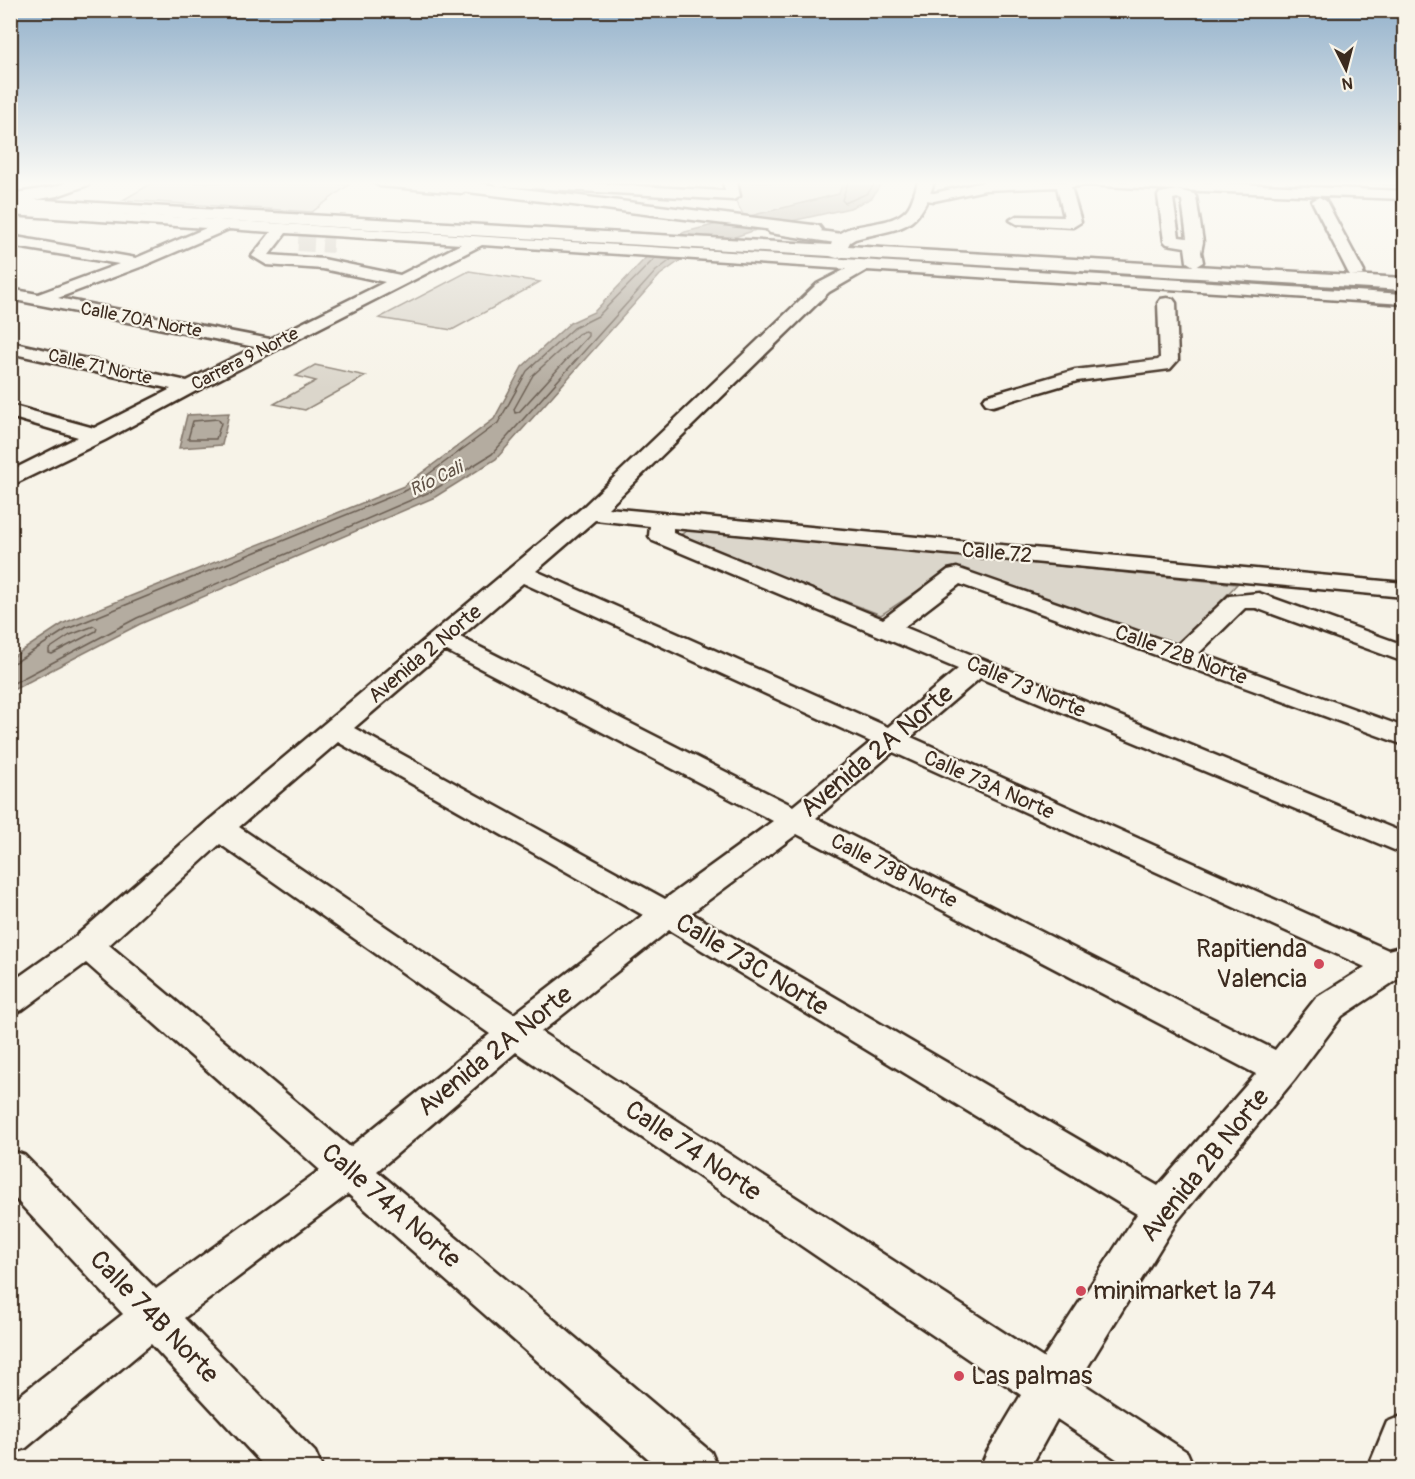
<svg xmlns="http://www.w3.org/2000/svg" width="1415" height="1479" font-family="Pangolin,sans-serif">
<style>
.green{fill:#dbd6cb;stroke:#8b8074;stroke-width:1.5}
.water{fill:#b4aca0;stroke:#84786c;stroke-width:1.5}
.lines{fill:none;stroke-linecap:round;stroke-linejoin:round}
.shore{stroke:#6b5e52;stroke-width:1.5}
.stream{fill:#84786c;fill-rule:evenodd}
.minor-tunnel{stroke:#d1cbc0;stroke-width:16;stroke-dasharray:16 8;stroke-linecap:butt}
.minor-casing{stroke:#3b2a1e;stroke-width:5}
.major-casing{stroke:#3b2a1e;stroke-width:5}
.highway-casing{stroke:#3b2a1e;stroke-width:5}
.minor{fill:#f7f3e8;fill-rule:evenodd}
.major{fill:#f7f3e8;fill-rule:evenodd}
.highway{fill:#f7f3e8;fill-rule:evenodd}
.path-bridge{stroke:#3b2a1e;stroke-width:2;stroke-dasharray:3 2;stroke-linecap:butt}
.poi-dot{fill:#d1495b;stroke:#f7f3e8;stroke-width:2}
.labels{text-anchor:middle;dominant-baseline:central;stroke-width:4.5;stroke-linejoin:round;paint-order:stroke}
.far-street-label{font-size:18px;fill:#3b2a1e;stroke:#f7f3e8}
.far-water-label{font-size:18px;font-style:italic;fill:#5f5145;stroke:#f7f3e8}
.street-label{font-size:21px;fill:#3b2a1e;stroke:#f7f3e8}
.near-street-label{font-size:26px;fill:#3b2a1e;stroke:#f7f3e8}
.near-poi-label{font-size:26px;fill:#3b2a1e;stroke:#f7f3e8;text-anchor:start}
</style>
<rect width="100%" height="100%" fill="#f7f3e8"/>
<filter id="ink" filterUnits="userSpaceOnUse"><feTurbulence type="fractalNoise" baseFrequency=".0167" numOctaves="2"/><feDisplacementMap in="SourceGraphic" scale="12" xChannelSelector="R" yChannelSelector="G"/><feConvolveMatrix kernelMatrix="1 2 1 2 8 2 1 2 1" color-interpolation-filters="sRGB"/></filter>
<g filter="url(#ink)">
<!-- green -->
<path class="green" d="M154,182l196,2 -38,28 -189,-12z
M730,182h113l-4,12 -94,24 -12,-22z
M469,271l71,11 -88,48 -73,-12z
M315,365l51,11 -61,34 -31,-6 42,-23 -20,-5z
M690,529l547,55 -58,62 -228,-77 -70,46 -203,-79z"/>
<!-- water -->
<path class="water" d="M843,182h39l-10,16 -22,10 -85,19 -70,23 -35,25 -164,184 -61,38 -295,127 -129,67v-33l53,-35 340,-137 90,-67 28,-52 48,-44 24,-11 64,-67 27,-13 154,-38z
M229,413l-7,32 -43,3 8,-33z"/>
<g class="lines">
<!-- shore -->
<path class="shore" d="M848,182l-6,18 3,3 23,-10 8,-11
M585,331l3,1v4l-69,76 -4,1 -1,-4 19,-34 45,-41z
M218,419l3,4 -5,16h-28l5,-18z
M94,626l3,2 -1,3 -44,23 -3,-1v-4l21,-14z
M10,663l6,-1 51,-33 340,-139 91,-67 29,-52 47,-43 24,-12 57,-58
M10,685l127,-67 295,-127 60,-37 164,-183 16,-12"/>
<!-- stream -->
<path class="stream" d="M1335,182l69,2v2l-67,-3z"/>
<!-- minor-tunnel -->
<path class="minor-tunnel" d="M298,243l35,2"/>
<defs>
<path id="minor" d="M373,182c17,0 86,-3 96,7l-7,4 -82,-7z
M491,182h76l158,9 -2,-9h14l3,14 -7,4 -235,-14z
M984,182h206l214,9v8l-227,-9 17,4 2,3 7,45 -2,10 2,10 -8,5 -8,-5 -2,-15 -18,-3 -3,-3 -6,-45 2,-3 17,-3 -91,-5 -15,2 10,35 -8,5 -56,-3 -7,-4 7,-4 47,1 -7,-30 -72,3 -51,11 -18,-2 -2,-3 7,-4 13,1zM1177,198l5,2 5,38 -8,-1 -6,-38z
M1319,197l7,4 38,71 -2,3h-12l-2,-3 -36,-71z
M10,207l1394,87v10l-537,-34 -38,22 -221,216 796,75v14l-731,-69v5l210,86 65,-49 9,-2 220,77 52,-49 30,-3 145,52v17l-148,-54h-11l-46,45 205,74v18l-444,-161 -56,43 500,206v21l-424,-176 -69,59 477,213 16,-4v29l-62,41 -48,64 -117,141 -98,160 108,71 7,16h-64l-73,-49 -27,49h-50l7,-16 34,-57 -505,-343 -139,119 334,281 7,16h-59l-311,-274 -164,124 131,134 7,16h-56l-115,-124 -125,104 -16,6v-51l113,-89 -113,-121v-43l14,5 132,134 164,-119 -234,-207 -64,47 -12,4v-31l65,-46 133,-116 374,-313 235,-224 29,-15 -364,-24 -286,146 -91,49 -95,46v-15l68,-34 -68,-20v-12l84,23 77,-39 -161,-36v-11l177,39 68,-34 -245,-48v-10l28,5 81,-30 -109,-18v-10l126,22 70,-30 -196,-13zM229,229l42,3 -19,24 15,9 56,4 62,13 -115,57 -212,-41 85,-32zM286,233l175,11 -61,31 -77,-16 -54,-4zM595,520l55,6 -1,10 4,5 305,128 -70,58 -352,-156zM523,583l348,159 -78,64 -333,-169zM445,650l328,171 -108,78 -311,-171zM338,742l305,173 -129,99 -275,-187zM893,752l472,215 -49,31 -41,52 -459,-232zM797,834l459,240 -98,112 -467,-273zM220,844l270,190 -140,113 -241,-202zM669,930l468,284 -94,144 -502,-326z
M775,225l67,9 8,5 -8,5 -72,-11 -3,-3 3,-3z
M1167,298l6,1 3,4 2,57 -8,9 -93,12 -84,25 -7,-2 -3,-4 3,-4 89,-26 83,-10 2,-2 -2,-55 3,-4z
M1404,1415v53h-36l19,-46z"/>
<path id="major" d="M420,182h47l346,43 6,1 3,4 -3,4 -6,1 -385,-48z
M918,182h16c-16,51 -33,45 -79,57l-5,3 -2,4 556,32v12l-561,-33 -6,1 -7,-2 -820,-48v-10l821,47c11,-29 58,-13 77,-37 5,-7 7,-17 10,-26z"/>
<path id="highway" d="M67,182h23l-2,3 -31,11 -47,8v-10l44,-7z"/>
</defs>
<!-- minor casing -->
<use href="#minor" class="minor-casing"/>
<!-- major casing -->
<use href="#major" class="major-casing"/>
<!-- highway casing -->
<use href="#highway" class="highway-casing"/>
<!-- minor -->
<use href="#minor" class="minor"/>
<!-- major -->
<use href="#major" class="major"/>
<!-- highway -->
<use href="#highway" class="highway"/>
<!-- path-bridge -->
<path class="path-bridge" d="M383,185l4,-3"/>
</g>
</g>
<!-- sky -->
<linearGradient id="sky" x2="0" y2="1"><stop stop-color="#93b1cb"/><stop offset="0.47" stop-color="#fbfaf5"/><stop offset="1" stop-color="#fbfaf5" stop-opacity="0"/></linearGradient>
<rect width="1415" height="389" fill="url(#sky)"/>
<!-- markers -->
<g class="poi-dot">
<circle cx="1319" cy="964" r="6"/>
<circle cx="1081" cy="1291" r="6"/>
<circle cx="959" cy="1376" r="6"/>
</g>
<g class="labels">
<!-- far-street labels -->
<g class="far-street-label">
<text transform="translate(141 320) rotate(11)">Calle 70A Norte</text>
<text transform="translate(245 359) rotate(-27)">Carrera 9 Norte</text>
<text transform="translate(100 367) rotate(13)">Calle 71 Norte</text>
</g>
<!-- far-water labels -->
<g class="far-water-label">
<text transform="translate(436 479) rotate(-26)">Río Cali</text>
</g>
<!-- street labels -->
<g class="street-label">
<text transform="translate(997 553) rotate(5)">Calle 72</text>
<text transform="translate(425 654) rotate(-40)">Avenida 2 Norte</text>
<text transform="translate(1181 655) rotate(20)">Calle 72B Norte</text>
<text transform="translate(1026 687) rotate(23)">Calle 73 Norte</text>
<text transform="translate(989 785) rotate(24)">Calle 73A Norte</text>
<text transform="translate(894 871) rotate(27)">Calle 73B Norte</text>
</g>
<!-- near-street labels -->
<g class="near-street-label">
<text transform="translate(877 751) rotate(-40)">Avenida 2A Norte</text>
<text transform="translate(752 965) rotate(31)">Calle 73C Norte</text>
<text transform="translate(495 1051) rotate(-39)">Avenida 2A Norte</text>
<text transform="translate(693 1151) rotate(34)">Calle 74 Norte</text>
<text transform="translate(1205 1165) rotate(-51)">Avenida 2B Norte</text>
<text transform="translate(391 1206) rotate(41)">Calle 74A Norte</text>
<text transform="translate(154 1317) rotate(46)">Calle 74B Norte</text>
</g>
<!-- near-poi labels -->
<g class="near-poi-label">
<text x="1307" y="949" text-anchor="end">Rapitienda<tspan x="1307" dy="30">Valencia</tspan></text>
<text x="1093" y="1291">minimarket la 74</text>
<text x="971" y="1376">Las palmas</text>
</g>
</g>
<!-- margin -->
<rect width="1415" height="1479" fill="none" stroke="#f7f3e8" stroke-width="36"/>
<rect x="18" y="18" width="1379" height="1443" fill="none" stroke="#3b2a1e" stroke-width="2" filter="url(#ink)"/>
<!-- north arrow -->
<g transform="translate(1346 69) rotate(174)" stroke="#f7f3e8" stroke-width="4.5" paint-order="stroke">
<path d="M0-4.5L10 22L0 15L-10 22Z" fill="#3b2a1e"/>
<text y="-9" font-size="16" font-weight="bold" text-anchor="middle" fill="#3b2a1e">N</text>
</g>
</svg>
